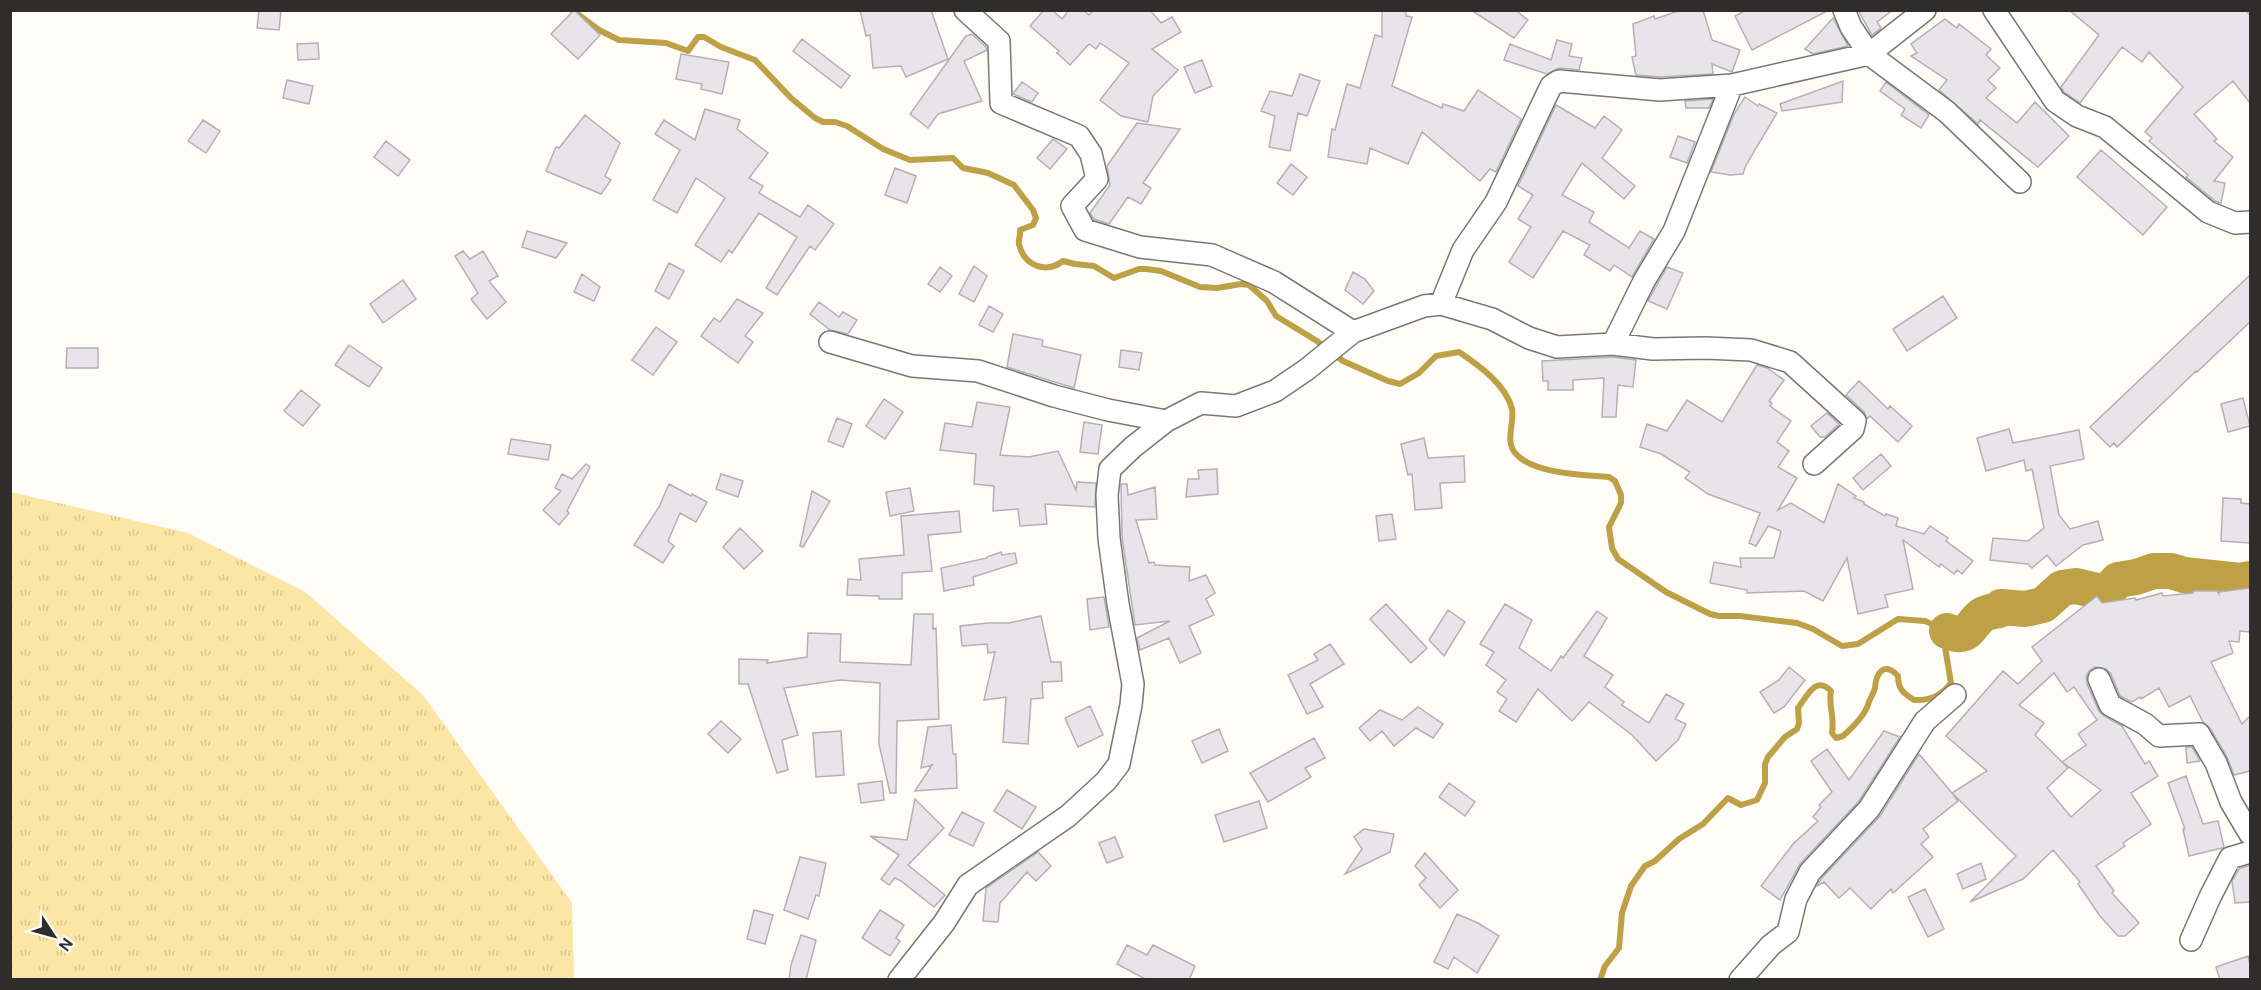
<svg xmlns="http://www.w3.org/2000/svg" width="2261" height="990" font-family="'DM Sans',sans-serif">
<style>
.grass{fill:url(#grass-tufts)}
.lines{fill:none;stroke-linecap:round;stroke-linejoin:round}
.stream{stroke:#bea146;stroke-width:6}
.river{stroke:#bea146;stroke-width:36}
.building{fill:#e7e5ea;stroke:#b3b1b5;stroke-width:1.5;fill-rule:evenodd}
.minor-casing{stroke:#797874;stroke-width:24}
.minor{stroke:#fff;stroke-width:21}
</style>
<defs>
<pattern id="grass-tufts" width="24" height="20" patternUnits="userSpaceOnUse" patternTransform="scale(1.5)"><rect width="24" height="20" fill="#fce6a6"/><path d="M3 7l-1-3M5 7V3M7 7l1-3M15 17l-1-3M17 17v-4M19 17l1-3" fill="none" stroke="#d8c68f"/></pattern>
</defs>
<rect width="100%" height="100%" fill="#fdfcf7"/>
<!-- grass -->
<path class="grass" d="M11,492l177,41 116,58 119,104 149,208 2,76h-563z"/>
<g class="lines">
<!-- stream -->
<path class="stream" d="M572,10l27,20 20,10 47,3 22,8 10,-14h6l17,10 34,13 36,38 24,20 8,4h12l12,4 36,23 27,11 43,-2 10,10 25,5 26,12 19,25 3,8 -3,7 -13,5c1,6 -2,9 -1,14 5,22 27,30 44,17l12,3 19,2 20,12 25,-9h7l15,2 39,16 17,1 24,-4 8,1 18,16 9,15 41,25 26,20 45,20 12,3 19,-11 17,-17 23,-4c19,13 47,32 53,57 3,14 -8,32 4,45 18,20 68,21 93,23l6,4 6,14v8l-12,24 3,21 6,11 48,33 44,22 9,2h21l57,7 16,6 29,17 16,-2 40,-25 27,2 22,10 -2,16 6,36c-8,12 -22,18 -37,17 -11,-7 -16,-11 -16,-24 -14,-15 -22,-3 -23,12 -1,5 -6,12 -7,17 -4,11 -16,23 -25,31l-7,2 -4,-5c3,-17 -4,-27 -1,-42 -15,-16 -24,5 -33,17l1,15 -2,6 -12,8 -17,20 -3,7v19l-8,17 -16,5 -13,-7 -25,26 -24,15 -24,22 -10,5 -14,20 -9,27 -3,35 -14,18 -5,14"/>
<!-- river -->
<path class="river" d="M1947,631c25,11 22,-9 37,-17 4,-2 11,-3 15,-4l2,-3 24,2 18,-4 19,-17 14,-2 30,7 12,-13 18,-3 18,-6h17l13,4 56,6 10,-2"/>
</g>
<!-- building -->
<path class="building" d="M259,10h22l-2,20 -22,-2z
M574,10l26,25 -22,24 -27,-25z
M860,10h71l17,49 -42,18 -5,-11 -28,2 -3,-33 -4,1z
M1044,10h8l10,9 7,-9h14l6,5 5,-5h56l11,13 11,-6 9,15 -29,17 26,21 -25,26 -5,26 -27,-6 -21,-16 29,-37 -29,-20 -4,6 -7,-5 -19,21 -13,-12 2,-2 -29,-25z
M1382,10h24v6l6,1 -20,69 50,22 1,-4 21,7 14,-21 43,29 -25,53 -6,-3 -10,12 -58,-49 -14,32 -38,-16 -3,16 -39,-7 4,-28 3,1 12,-46 13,4 15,-53 7,2z
M1471,10h44l13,10 -14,18z
M1681,10h22l9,30 28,10 -8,22 -20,-8 1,10 -53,3 -24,-2 -4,-18 4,-1 -3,-32 21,-8 1,3z
M1746,10h83l-77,40 -17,-34z
M1858,10h35l-16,12 4,6 -9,7z
M2069,10h176l5,5v88l-17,-22 -39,33 23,25 -3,2 19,16 -19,24 11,2 -4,20 -6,-2 -29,-24 2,-2 -39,-34 3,-3 -7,-6 38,-45 -34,-35 -7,10 -20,-15 -42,56 -16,-11 -3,-5 38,-52z
M1833,18l15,28 -35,8 -8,-5z
M1945,19l12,9 2,-4 32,25 -5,6 14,13 -12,12 8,8 -10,10 31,25 18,-21 34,34 -31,31 -58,-47 -2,4 -39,-34 8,-10 -36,-24 6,-3 -6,-9z
M972,34l14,13 1,3 -23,11 18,40 -44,13 -10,14 -18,-14 56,-78z
M802,39l48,37 -9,12 -48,-37z
M1557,40l15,4 -3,12 13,2 -3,12 -20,-2 -12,6 -43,-14 6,-16 41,16z
M318,43l1,16 -21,1 -1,-16z
M681,54l48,8 -7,32 -21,-5 1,-5 -26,-5z
M1202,60l10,26 -17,7 -11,-26z
M1300,74l20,7 -13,35 -9,-3 -8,38 -21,-4 6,-31 -14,-5 9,-20 22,5z
M287,80l26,6 -4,18 -26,-6z
M1843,81l-1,21 -60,9 -2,-7z
M1022,82l16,11 -6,9 -19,-8z
M1886,82l43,33 -8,13 -20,-13 4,-6 -25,-18z
M1745,97l13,9 1,-2 18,9 -31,52 -3,9 -13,1 -19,-3 23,-58z
M1713,99l-4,9h-23l-1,-7z
M1556,105l39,23 9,-12 18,14 -20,28 33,28 -11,13 -42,-36 -20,32 32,17 -5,10 40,26 11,-17 14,8 -22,38 -18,-12 -4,6 -26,-16 6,-10 -27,-14 -30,47 -24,-16 22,-35 -13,-8 15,-24 -15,-9z
M705,109l35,11 -3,9 31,24 -19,25 14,8 -4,7 41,24 8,-12 26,19 -19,26 -5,-4 -33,49 -11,-7 31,-51 -38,-24 -27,40 -3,-3 -8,12 -26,-17 30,-47 -29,-20 -19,35 -24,-13 27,-50 -25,-16 9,-14 31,20z
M585,115l35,28 -15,33 6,4 -10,14 -55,-23 10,-24 3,1z
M203,120l17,11 -14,22 -18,-12z
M1137,123l43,6 -37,54 8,5 -10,16 -13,-7 -19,27 -15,-5 -4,-6 20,-28 -3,-19z
M1678,136l17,6 -8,21 -17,-6z
M1053,139l14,10 -17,20 -13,-11z
M386,141l24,19 -12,16 -24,-19z
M2101,150l66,57 -24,28 -66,-58z
M1291,164l16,13 -14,18 -16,-12z
M895,168l21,8 -9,27 -22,-8z
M527,231l40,12 -11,15 -34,-11z
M463,251l7,8 13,-8 15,25 -9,5 17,21 -19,17 -16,-20 7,-6 -23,-37z
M669,263l15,8 -15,28 -14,-8z
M974,266l13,10 -13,26 -15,-8z
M940,267l12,9 -12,16 -12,-8z
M1667,267l16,6 -16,36 -19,-8z
M1353,272l12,7 9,12 -11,13 -18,-14z
M582,274l18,13 -6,14 -20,-9z
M2250,275v47l-53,50 -1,-1 -79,76 -3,-4 -4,4 -20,-20z
M403,280l13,19 -33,24 -13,-19z
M1943,296l14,22 -50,33 -14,-22z
M737,299l26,14 -18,23 8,6 -15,21 -37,-27 13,-18 6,4z
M819,302l20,15 4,-5 14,8 -9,14 -18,-4 -20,-16z
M989,306l14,8 -10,18 -14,-7z
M656,327l21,15 -24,33 -21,-15z
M1013,334l30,6 -1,6 39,9 -7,33 -67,-21z
M349,345l33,23 -13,19 -34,-22z
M67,348h31v20h-32z
M1121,350l21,3 -3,17 -20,-3z
M1613,357l23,3 -3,27 -15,-2 -2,32h-14l2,-39 -31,2v10h-25v-9h-5l-1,-20z
M1757,365l10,3 17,12 -15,21 3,2 -2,3 21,15 -14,21 12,9 -11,16 19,11 -19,32 13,-7 33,20 14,-39 18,12 -2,2 10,4v2l21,12 1,-2 12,4 -2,8 28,8 6,-8 18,12 -2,3 27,20 -11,13 -5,-4 -3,4 -13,-10 -2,3 -36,-27 10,49 -28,6 3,12 -30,7 -11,-56 -24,43 -19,-10 -57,2v-3l-37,-7 4,-21 27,5 -1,-9h34l7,-27 -13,-5 -12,20 -7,-3 11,-30 -52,-19 -23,-16 5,-6 -29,-18 -21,-7 7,-23 20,7 20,-31 35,22z
M1859,381l29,28 2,-3 22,20 -14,16 -28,-26 -3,3 -3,-7 -18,-17z
M301,390l19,15 -17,21 -19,-15z
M2243,398l7,28 -22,6 -7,-28z
M884,399l19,13 -18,27 -19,-13z
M977,402l33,5 -10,48 29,2 29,-6 18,39 1,-8 19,1 -1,24 -50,-3 2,20 -27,2 -2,-17 -25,2 1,-25 -20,-2 2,-30 -36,-4 5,-27 27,4z
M1827,413l12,11 -14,13h-5l-9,-11z
M837,418l15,6 -9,23 -15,-6z
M1084,422l18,3 -4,29 -18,-2z
M2009,429l4,14 66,-13 5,29 -34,7 9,49 11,14 28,-8 5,19 -20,5 -27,21 -9,-11 -15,13 -4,-4 -38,-4 3,-22 35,3 16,-13 -12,-59 -6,2 -2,-11 -38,11 -9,-33z
M1424,438l4,20 36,-2 1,26 -25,1 2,25 -27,2 -3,-36 -4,1 -7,-31z
M511,439l40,6 -3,15 -40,-6z
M1881,454l10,12 -28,24 -10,-12z
M586,464l4,3 -23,44 2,2 -10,12 -16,-15 18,-19 -6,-3 7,-14 10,5z
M1217,469l1,25 -32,3 2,-18h11l-1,-9z
M721,474l22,7 -5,16 -22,-8z
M669,484l22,12 1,-2 15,8 -11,20 -16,-9 -12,28 6,5 -11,17 -29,-18 25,-38z
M1121,484h6l1,11 27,-8 2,32 -21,1 13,43 5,-1 1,3 35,2 -1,14 17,-6 9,18 -9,6 8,16 -25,11 12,27 -21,10 -11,-25 -29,12 -3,-12 33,-17 -35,4 -13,-88z
M910,488l4,23 -24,5 -4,-24z
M812,491l18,10 -27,46 -3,-1z
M2223,498l18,1v4l9,1v39l-29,-2z
M959,511l2,21 -33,3 4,36 -30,2v26h-23v-3l-32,-1 1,-16 13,1 -2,-21 45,-4 -3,-39z
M1392,514l4,25 -17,2 -3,-25z
M740,528l23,23 -19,18 -21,-22z
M1001,552l1,3 13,-2 2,10 -44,14 1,8 -30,6 -3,-23 46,-10v-1z
M2250,588v44l-10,-1 -1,11 -10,-1 4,12 -22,9 31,62 8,-8v55l-16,4 -7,-18 -17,-29 -7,-6 -13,-26 -21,11 -10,-19 -18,11 -1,-2 -8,5 -12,-6 -9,-22 -5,-5 -11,-2 -6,4 -3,6 1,7 12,27 5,5 18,10 23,38 4,-3 9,15 -27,17 20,31 -28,19 2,3 -29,20 18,25 -2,2 27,30 -14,13h-7l-18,-20 -22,-32 2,-2 -27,-32 -30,29 -53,23 46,-46 -64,-63 6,8 -35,28 6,8 -8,7 12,13 -40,36 -2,-4 -20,20 -21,-21 -11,10 -15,-16 -7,4 4,-7 59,-63 39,-62 33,39 35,-22 -41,-35 57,-65 15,13 24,-23 -10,-14 65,-51 5,7 33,-5 1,2 26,-7 1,3 30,-3v-2h24l2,3v-2zM2054,673l13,19 7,-5 23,33 -19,14 8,11 -24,17 -27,-27 9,-12 -25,-18zM2062,762l39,28 -30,27 -24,-29 21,-20z
M1104,597l5,30 -19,3 -3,-31z
M1386,604l41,44 -16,15 -41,-44z
M1505,604l27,16 -13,28 32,23 10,-15 2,2 34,-47 10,7 -23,38 29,19 -8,12 19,15 -2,3 27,18 17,-29 18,10 -9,15 11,5 -8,16 -22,21 -24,-26 -43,-33 -17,19 -34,-32 -22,33 -17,-11 8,-12 -10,-7 9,-12 -20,-15 8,-13 -14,-8z
M1448,610l17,12 -21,34 -15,-16z
M914,614h19v15l3,-1 3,91 -42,2 -1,72h-6l-11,-49 1,-61 -40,-3 -56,8 14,47 -16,5 6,30 -11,3 -29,-89h-9v-25l29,1 -1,3 40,-6 1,-24 33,1 -1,28 71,3z
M1041,616l10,46h10l1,19 -20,1 1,16 -12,1 -3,45 -25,-2 3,-45 -22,3 11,-48 -7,1 -1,-9 -25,2 -2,-20 28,-3h21z
M1330,644l14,20 -34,20 13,23 -16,7 -19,-39 30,-15 -4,-6z
M1789,667l16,13 -21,27 -10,6 -14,-21 19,-12z
M1090,706l13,29 -25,12 -13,-29z
M1418,707l25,17 -10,14 -17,-10 -22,18 -12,-15 -12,10 -11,-13 21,-18 22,10z
M721,721l20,18 -13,14 -20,-19z
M951,725l2,29h3l1,34 -42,3 17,-26 -11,3 7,-41z
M1219,729l9,22 -26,12 -10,-22z
M841,731l3,44 -28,2 -3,-44z
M1884,731l16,6 -41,64 -59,63 -20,36 -19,-14 32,-42 25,-23 -5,-4 8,-10 -2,-2 13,-13 -21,-31 16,-12 22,31z
M1314,738l11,20 -20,10 6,9 -43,25 -18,-29z
M2186,747h6l8,14 -13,2z
M2186,776l17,48 15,-3 6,26 -2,1 -33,8 -6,-27h2l-17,-46z
M882,781l2,19 -23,3 -3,-19z
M1449,783l26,19 -10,14 -26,-19z
M1007,790l29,17 -14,22 -28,-18z
M915,799l29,29 -36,37 37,30 -11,12 -33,-26 -6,-3 -6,7 -8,-6 18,-24 -29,-19 37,4z
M1259,801l8,27 -43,14 -9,-27z
M962,812l22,11 -11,23 -24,-11z
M1364,829l30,5 -4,18 -45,22 17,-25 -8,-12z
M1115,837l8,20 -16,6 -8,-20z
M1038,852l13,14 -15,15 -9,-9 -27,31 -2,19 -15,-1 3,-33z
M1425,853l33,37 -18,18 -21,-23 7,-7 -11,-12z
M800,857l26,6 -7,33 -3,-1 -8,24 -24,-9z
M1981,863l5,16 -23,10 -6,-15z
M2250,865v37l-15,1 -3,-22 7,-12z
M1925,889l19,40 -16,8 -20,-40z
M754,910l19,5 -8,29 -18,-5z
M880,910l24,15 -8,13 4,3 -10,15 -28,-18z
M1457,914l21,9 21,13 -22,37 -23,-16 -6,12 -14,-7z
M801,935l15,5 -10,40h-17l2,-15z
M1127,945l20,10 6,-10 42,21 -6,14h-42l-30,-16z
M2248,956l2,9v15h-30l-4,-13z"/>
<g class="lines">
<defs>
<path id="minor" d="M965,10l34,31 2,62 78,33 12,18 6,25 -25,27 13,24 55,17 72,8 62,27 79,50
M1844,10l7,17 18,27 78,58 73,70
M1994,10l61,91 22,15 28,11 103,85 27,11 15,-1
M1441,304l22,-54 33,-48 55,-116 8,-5 101,9 72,-5 137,-31 56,-44
M830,342l82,24 66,5 76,25 54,14 58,11
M1613,344l31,-63 30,-50 58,-146
M2099,679l11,26 35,19 14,12 40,-2 17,29 15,39 19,32
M2191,940l19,-43 20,-39 20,-6
M899,980l45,-57 24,-38 100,-69 38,-35 13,-17 12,-59 2,-21 -15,-80 -9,-66 -2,-43 3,-26 23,-22 33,-26 35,-18 35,3 39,-15 31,-21 47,-38 71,-26 17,-2 51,15 37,19 28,9 56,-3 40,5 52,-1 46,2 39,12 65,59 -2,8 -39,35
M1740,980l31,-35 17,-13 8,-33 14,-27 59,-63 56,-88 30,-26"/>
</defs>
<!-- minor casing -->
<use href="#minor" class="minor-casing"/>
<!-- minor -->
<use href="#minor" class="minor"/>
</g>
<!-- border -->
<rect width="2261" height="990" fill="none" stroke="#2e2d2b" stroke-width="24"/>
<!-- north arrow -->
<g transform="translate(54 936) rotate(126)" stroke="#fdfcf7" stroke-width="4.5" paint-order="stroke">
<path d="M0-4.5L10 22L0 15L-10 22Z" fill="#2e2d2b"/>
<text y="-9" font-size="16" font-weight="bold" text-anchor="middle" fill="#2e2d2b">N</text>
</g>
</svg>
